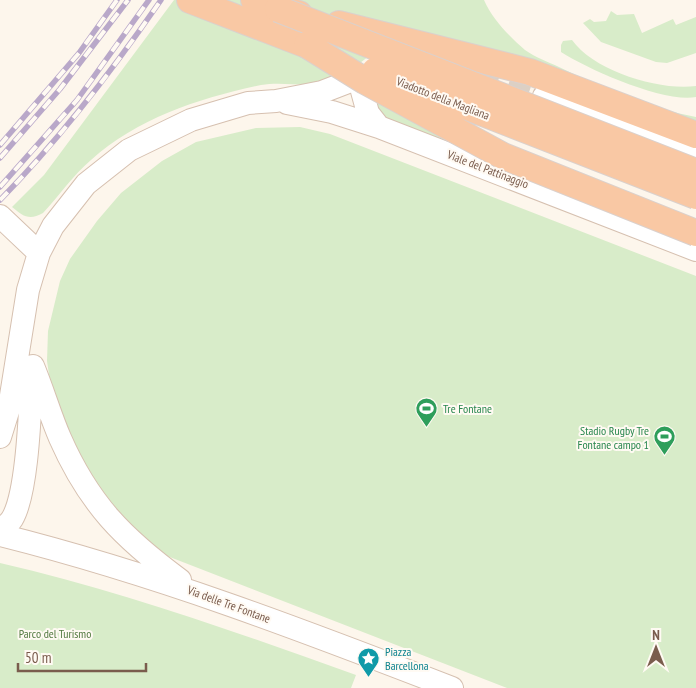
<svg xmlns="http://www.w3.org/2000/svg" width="696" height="688" font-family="'PT Sans Narrow',sans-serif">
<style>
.green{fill:#d8ecc9}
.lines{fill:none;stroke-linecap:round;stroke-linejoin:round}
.secondary-tunnel{stroke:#dcd0c4;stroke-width:22;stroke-dasharray:22 11;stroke-linecap:butt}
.secondary-casing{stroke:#d6c0b0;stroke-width:24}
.trunk-casing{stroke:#dad1cd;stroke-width:28}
.secondary{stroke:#fff;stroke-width:22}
.trunk{stroke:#f9c8a4;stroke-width:26}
.rail-casing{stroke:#b9a8c9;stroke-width:5.5}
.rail{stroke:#fffaf3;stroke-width:4;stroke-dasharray:11;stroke-linecap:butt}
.trunk-bridge-casing{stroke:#dad1cd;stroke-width:28;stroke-linecap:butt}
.trunk-bridge{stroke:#f9c8a4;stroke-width:26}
.labels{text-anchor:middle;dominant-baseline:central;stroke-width:4;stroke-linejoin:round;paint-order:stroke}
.street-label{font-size:12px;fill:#7a5c4d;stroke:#fffaf3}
.leisure-label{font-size:12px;fill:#27864d;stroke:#fffaf3;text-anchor:start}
.park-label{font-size:12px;fill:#537a41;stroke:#fffaf3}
.culture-label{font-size:12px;fill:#0d838f;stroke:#fffaf3;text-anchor:start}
</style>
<rect width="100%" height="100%" fill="#fdf6ec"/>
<!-- green -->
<path class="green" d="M174,0h310c8,19 26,37 41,50 10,7 23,12 34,17 43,21 90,41 137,50v11l-121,-48 -202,-27c-13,9 -28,25 -44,29 -22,6 -46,-1 -68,3 -61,13 -123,33 -170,75 -18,15 -32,36 -48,53 -14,8 -20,3 -31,-6l32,-32z
M611,11l6,4 17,-1 8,19 31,-14 3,6 20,-8v36l-29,10 -11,-1 -55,-20 -18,-19 7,-4 4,3 12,-1z
M572,40c22,31 87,51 124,46v11c-32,6 -107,-27 -135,-45v-7l2,-4z
M370,96l123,66 -112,-45z
M300,127l30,7 366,142v412h-189l-345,-134 -27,-22 -45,-51 -38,-86 -5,-34 1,-30 12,-50 10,-22 27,-38 24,-28 41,-32 34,-19 60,-14z
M0,563c121,28 239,70 356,112l-5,13h-351z"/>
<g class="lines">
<!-- secondary-tunnel -->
<path class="secondary-tunnel" d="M446,63l98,33"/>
<defs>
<path id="secondary" d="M362,91l6,22 11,14
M544,96l152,59
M287,103l45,9 47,15 317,123
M0,216l39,37
M33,366c10,24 17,49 27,72 29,66 63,100 120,142
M0,437l9,-29 19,-118 11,-37 14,-27 33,-42 43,-34 62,-30 57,-17 28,-2 46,-9 26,-10
M0,529c5,-3 9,-5 12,-10 16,-26 18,-112 20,-145
M0,535c156,39 302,95 452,153"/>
<path id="trunk" d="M190,0l117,45
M254,0l45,14
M339,24l191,48 166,63"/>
</defs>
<!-- secondary casing -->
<use href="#secondary" class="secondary-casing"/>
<!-- trunk casing -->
<use href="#trunk" class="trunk-casing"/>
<!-- secondary -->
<use href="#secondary" class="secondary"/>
<!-- trunk -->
<use href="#trunk" class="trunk"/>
<defs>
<path id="rail" d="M0,145l79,-92 38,-53
M0,158l60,-69 68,-89
M0,187l77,-87 72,-100
M0,200c60,-61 112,-129 161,-200"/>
</defs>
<!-- rail casing -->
<use href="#rail" class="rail-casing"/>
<!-- rail -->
<use href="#rail" class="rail"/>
<defs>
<path id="trunk-bridge" d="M278,9l418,163
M307,45l58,36 138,75 193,77
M375,71l321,125"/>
</defs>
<!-- trunk-bridge casing -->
<use href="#trunk-bridge" class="trunk-bridge-casing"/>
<!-- trunk-bridge -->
<use href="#trunk-bridge" class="trunk-bridge"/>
</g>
<!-- icons -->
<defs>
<symbol id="stadium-pin" viewBox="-11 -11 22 30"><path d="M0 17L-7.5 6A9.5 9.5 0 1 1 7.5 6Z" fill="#2e9e5b" stroke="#fffaf3"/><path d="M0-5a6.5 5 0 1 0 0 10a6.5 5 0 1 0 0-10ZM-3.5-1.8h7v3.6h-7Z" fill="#fff"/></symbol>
<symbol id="sight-pin" viewBox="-11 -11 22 30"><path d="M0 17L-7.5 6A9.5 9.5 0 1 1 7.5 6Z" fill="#0f9aa8" stroke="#fffaf3"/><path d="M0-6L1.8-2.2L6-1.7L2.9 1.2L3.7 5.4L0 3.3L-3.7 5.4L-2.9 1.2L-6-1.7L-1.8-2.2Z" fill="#fff"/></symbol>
</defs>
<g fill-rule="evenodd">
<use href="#stadium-pin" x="414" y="396" width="25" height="34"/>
<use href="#stadium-pin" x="652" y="424" width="25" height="34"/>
<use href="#sight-pin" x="356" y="646" width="25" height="34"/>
</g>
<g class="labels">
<!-- street labels -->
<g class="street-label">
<text transform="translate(443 98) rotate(21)">Viadotto della Magliana</text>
<text transform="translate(488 169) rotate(21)">Viale del Pattinaggio</text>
<text transform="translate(229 604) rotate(20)">Via delle Tre Fontane</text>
</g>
<!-- leisure labels -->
<g class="leisure-label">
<text x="443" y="408">Tre Fontane</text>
<text x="649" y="430" text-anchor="end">Stadio Rugby Tre<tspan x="649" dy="14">Fontane campo 1</tspan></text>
</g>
<!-- park labels -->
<g class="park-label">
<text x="55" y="633">Parco del Turismo</text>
</g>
<!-- culture labels -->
<g class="culture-label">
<text x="385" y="651">Piazza<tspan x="385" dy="14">Barcellona</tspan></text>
</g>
</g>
<!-- north arrow -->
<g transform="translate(656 648)" stroke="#fffaf3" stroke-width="4" paint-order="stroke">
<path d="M0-4L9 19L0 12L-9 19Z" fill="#7a5c4d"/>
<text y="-8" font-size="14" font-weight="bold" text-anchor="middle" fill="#7a5c4d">N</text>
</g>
<!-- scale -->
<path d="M18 663v8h128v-8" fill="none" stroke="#7a5c4d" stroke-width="2.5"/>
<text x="25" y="663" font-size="15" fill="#7a5c4d" stroke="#fffaf3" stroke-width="4" paint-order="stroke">50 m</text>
</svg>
